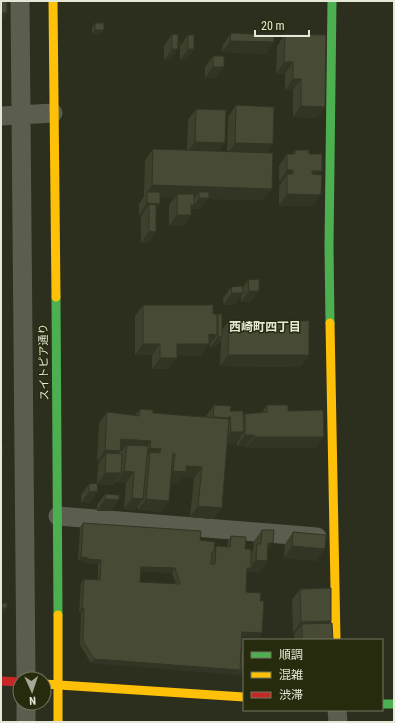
<svg xmlns="http://www.w3.org/2000/svg" width="395" height="723" font-family="'Roboto Condensed','Noto Sans JP',sans-serif">
<style>
.lines{fill:none;stroke-linecap:round;stroke-linejoin:round}
.street{stroke:#5b5d4f;stroke-width:19}
.fast{stroke:#4caf50;stroke-width:9}
.slow{stroke:#ffc107;stroke-width:9}
.jam{stroke:#c62828;stroke-width:9}
.wall{fill:#3d402d;fill-rule:evenodd}
.shaded-wall{fill:#323424}
.building{fill:#474a34;stroke:#323424;fill-rule:evenodd}
.labels{text-anchor:middle;dominant-baseline:central;stroke-width:3;stroke-linejoin:round;paint-order:stroke}
.street-label{font-size:11px;fill:#e4e8d6;stroke:#272b0e}
.neighbourhood-label{font-size:12px;font-weight:bold;fill:#e4e8d6;stroke:#272b0e}
</style>
<rect width="100%" height="100%" fill="#2c2f1e"/>
<g class="lines">
<!-- street -->
<path class="street" d="M20,1l6,678
M1,116l52,-3
M58,516l259,21
M26,703v19
M337,710l1,12"/>
<!-- fast -->
<path class="fast" d="M56,297l2,318
M330,323l-1,-77 3,-245
M382,704h12"/>
<!-- slow -->
<path class="slow" d="M53,1l3,296
M330,323l6,317
M58,615v107
M44,684l200,13"/>
<!-- jam -->
<path class="jam" d="M1,681l19,1"/>
</g>
<!-- wall -->
<path class="wall" d="M95,23l9,7 -3,4h-9v-7z
M231,33l35,21 -44,-2 1,-7z
M172,34l6,14 -8,12h-6v-14z
M285,34l40,73 -8,11 -24,-1v-27h-8v-16h-9l1,-28z
M188,35l6,14 -8,11h-6v-14z
M213,56l3,22h-11v-11z
M236,105l37,39 -6,8 -3,48 -56,-1 -7,10h-9l-1,1v5l-8,11h-14v-21l5,-7 -14,-1v7l-4,6v22l-8,11h-7v-27l1,-1h-3v-11l5,-8 1,-36 8,-11 34,1 1,-30 8,-11 23,42h8l1,-34z
M295,150l14,4 10,21 -6,31h-34v-20l3,-4h-3v-16l8,-12h5z
M248,280l3,22h-10v-6l-6,8 -11,1 -1,-7 8,-11 11,1z
M143,305l74,10 1,-1 4,16 7,-9 72,46 -81,-1 1,-26 -7,8h-4v-4l-1,2h-2l-6,10 -24,-1 -8,14h-17v-14h-17v-39z
M214,405l16,6 13,4 2,-1 17,-2 5,-7 21,6 28,37h-70v-2l-9,1v-5l-1,2h-9l-13,75 -24,-2 4,-39 -12,-1 -4,7 -8,-1 -1,18 -8,11 -23,-2v-4l-3,4 -11,-1 2,-26 -10,-1v-1l-3,4 -16,-1 1,7 -8,12h-9v-8l8,-11h8l1,-20 2,-2 -3,-1 2,-38 8,-11 28,3 5,-6 13,4 53,4v-1z
M105,494l6,17h-14v-6z
M83,523l117,17 14,8 2,-2 11,1 1,-6 3,-5 14,13 6,4 2,-3 1,-9 8,-11 6,21 -1,10 -8,12 -11,-2 -1,1 -1,20 14,9 2,32 -3,5 -17,-1 -1,17 3,-4v25l-153,-12 -11,-18 1,-32 -2,-1 2,-29 3,-4 14,1v-16l-13,-1v-1l-7,-1 2,-34zM140,571l32,2 4,11 -36,-2z
M293,532l24,29 -33,-3 1,-14z
M300,589l30,34 3,17h-39v-5l1,-2h-2l-1,-33z"/>
<!-- shaded-wall -->
<path class="shaded-wall" d="M1,13h6l-5,8h-1z
M95,30h9l-3,4h-9z
M230,41l44,1 -8,12 -44,-2z
M175,46h4l-9,14h-6l8,-11z
M188,49h6l-8,11h-6z
M284,62h9l-8,12h-9z
M213,67h11l-8,11h-11z
M293,79h8l-8,11h-8z
M301,106l24,1 -8,11 -24,-1z
M195,142l30,1 -8,11 -30,-1z
M235,143l38,1 -8,12 -38,-2z
M287,170h6l-6,9v-5l-5,8h-3z
M312,171h10l-8,11h-10z
M152,185l120,4 -8,11 -56,-1 -7,10h-9l-4,6h3l-8,11h-14l8,-11 14,-10h3l5,-7v-6l-5,6 -17,-4 -3,4 -27,-1v-5z
M287,194l34,1 -8,11h-34z
M147,203l13,1 -8,11 -3,-11 -7,11h-3z
M149,231l7,1 -8,11h-7z
M249,291h10l-8,11h-10z
M232,293h11l-8,11 -11,1z
M209,334l8,1 -8,11h-2l-6,10 -32,-1 8,-11z
M218,337h4l-8,11h-4z
M143,344h17l-8,11h-17z
M228,355h81l-8,12 -81,-1z
M160,358h17l-8,11h-17z
M213,417l17,1 -8,11 -17,-1z
M231,432h13l-8,12h-13z
M245,435h9l-8,11 -9,1z
M254,437h70l-8,11h-70z
M121,439l30,2 -8,11 -16,-7 -5,6h-2l-8,11 -6,-9 -6,9 -3,-1 8,-11z
M150,448l11,1 -8,12 -3,-9 -6,8h-2z
M186,466l16,1 -8,11 -12,-1 -4,7 -13,-1 8,-12z
M124,471l10,1 -8,11 -10,-1z
M105,473h16l-8,12 -16,-1z
M98,491l-8,12h-9l8,-11z
M132,498l11,1 -8,11 -11,-1z
M105,499l14,1 -8,11h-14z
M146,499l23,2 -8,11 -23,-2z
M198,506l24,2 -8,11 -24,-2z
M268,543h5l-8,12z
M292,546l33,3 -8,12 -33,-3z
M81,557l7,1 -3,4 -7,-1z
M88,559l13,1 -3,4 -13,-1z
M256,560l11,1 -8,12 -11,-1z
M141,567l34,1 -3,5 -34,-2z
M247,568h4l-3,4h-4z
M2,608h5l-6,9v-8z
M82,608h2l-3,5 -2,-1z
M331,621l-8,12 -21,-9 -7,9h-2l8,-11z
M242,632l20,1 -3,5 -20,-1z
M94,659l146,11 -3,5 -146,-12z
M244,666v9l-6,-1z"/>
<!-- building -->
<path class="building" d="M1,1h6v12h-6z
M95,23h9v7h-9z
M231,33l43,2v7l-44,-1z
M172,34l6,1v14h-6z
M285,34l41,1 -1,72 -24,-1v-27h-8v-17h-9z
M188,35h6v14h-6z
M178,41h2l-1,5h-1z
M213,56h11v11h-11z
M236,105l38,2 -1,37 -38,-1z
M196,109l30,1 -1,33 -30,-1z
M153,149l120,4 -1,36 -120,-4z
M295,150h14v4h13v17h-10v3l10,1 -1,20 -34,-1v-20h6v-4h-6v-16h8z
M147,192h13v12l-13,-1z
M199,192h10v6h-10z
M177,194h17v11h-3v10h-14z
M149,204l7,1v27l-7,-1z
M259,279v12h-10l-1,-11z
M242,286l1,7h-11l-1,-6z
M143,305h70v9h4v21l-8,-1v10h-32v14h-17v-14h-17z
M218,314h4v23h-4z
M229,321h80v34h-81z
M214,405l17,1 -1,5h13l1,21h-13l-1,-16v2l-17,-1z
M267,405h21v6l35,-1 1,27h-70v-2h-9v-21l22,-2z
M140,409l13,1v3l76,6 -7,89 -24,-2 4,-39 -16,-1v6l-13,-1 2,-17 -2,-1 -4,48 -23,-2 4,-47 10,1 1,-4 -11,-1 1,-7 -30,-2 -1,12 -15,-1 2,-38 32,4z
M127,445l21,1 -5,53 -11,-1 2,-26 -10,-1z
M1,446h2l-2,28z
M106,453l16,1 -1,19h-16z
M97,483l1,8 -9,1v-8z
M105,494l14,1v5l-14,-1z
M83,523l118,8 -1,9 15,2 -1,10h-2l-1,12h4l1,-18 14,1 1,-11 15,1 -1,12h6v19h-4l-1,24 15,1 -1,8h4l-2,32 -20,-1 -2,38 -146,-11 -11,-18 1,-33h-2l2,-29 16,1 1,-20 -13,-1v-1l-7,-1zM141,567l34,1 5,16 -40,-2z
M262,530h12l-1,13h-5l-1,18 -11,-1 1,-16h4z
M293,532l33,3 -1,14 -33,-3z
M331,588v33l-30,1 -1,-33z
M2,603h5v5h-5z
M332,623l1,17h-31v-16z"/>
<g class="labels">
<!-- street labels -->
<g class="street-label">
<text transform="translate(44 362) rotate(-91)">スイトピア通り</text>
</g>
<!-- neighbourhood labels -->
<g class="neighbourhood-label">
<text x="265" y="327">西崎町四丁目</text>
</g>
</g>
<!-- border -->
<rect width="395" height="723" fill="none" stroke="#e4e8d6" stroke-width="4"/>
<!-- legend -->
<rect x="243" y="639" width="140" height="72" fill="#272b0e" stroke="#73775e"/>
<rect x="251" y="652" width="20" height="6" fill="#4caf50" stroke="#73775e"/>
<text x="279" y="659" font-size="12" fill="#e4e8d6">順調</text>
<rect x="251" y="672" width="20" height="6" fill="#ffc107" stroke="#73775e"/>
<text x="279" y="679" font-size="12" fill="#e4e8d6">混雑</text>
<rect x="251" y="692" width="20" height="6" fill="#c62828" stroke="#73775e"/>
<text x="279" y="699" font-size="12" fill="#e4e8d6">渋滞</text>
<!-- north arrow -->
<g transform="translate(32 691) rotate(177)"><circle r="19" fill="#272b0e" stroke="#73775e"/>
<path d="M0-3L7 15L0 10L-7 15Z" fill="#a4a796"/>
<text y="-6" font-size="11" font-weight="bold" text-anchor="middle" fill="#e4e8d6">N</text>
</g>
<!-- scale -->
<path d="M255 30v6h54v-6" fill="none" stroke="#e4e8d6" stroke-width="2"/>
<text x="261" y="30" font-size="12" fill="#e4e8d6" stroke="#272b0e" stroke-width="3" paint-order="stroke">20 m</text>
</svg>
